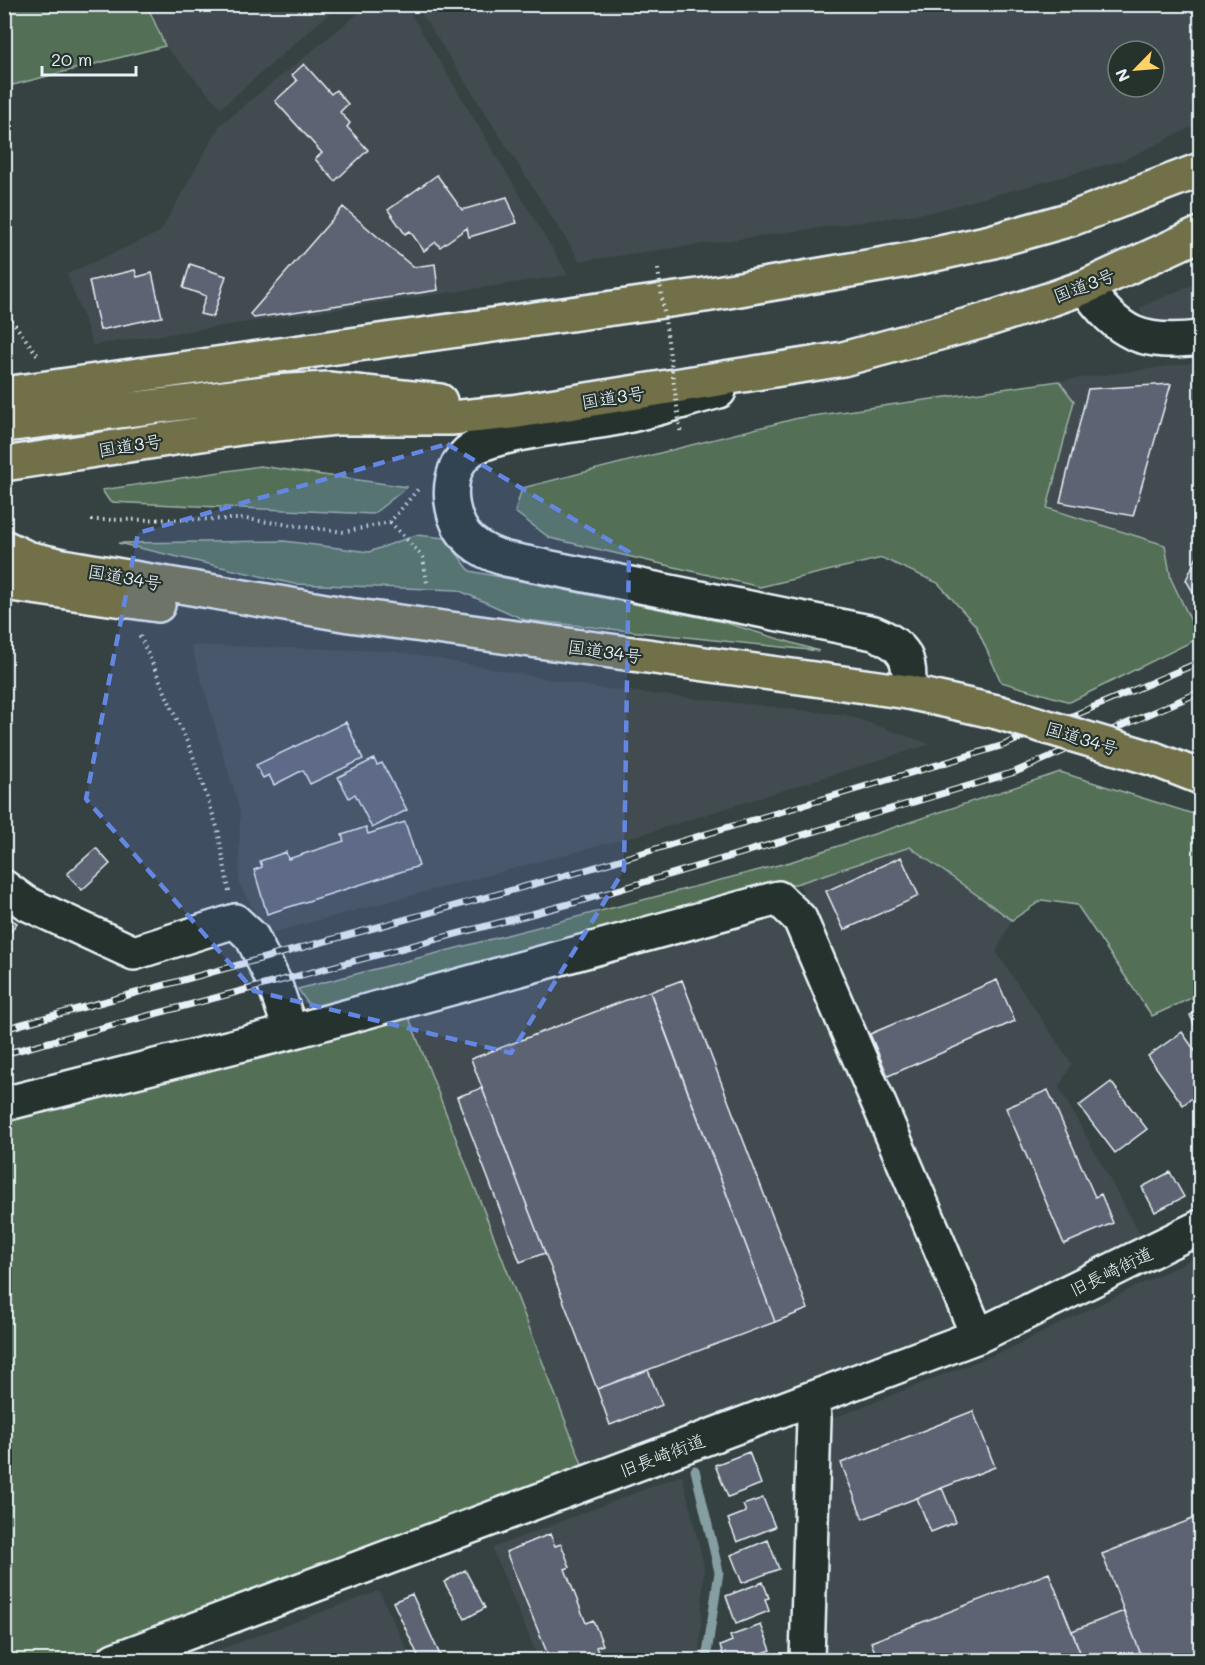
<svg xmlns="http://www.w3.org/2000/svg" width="1205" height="1665" font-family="Mali,'Klee One',sans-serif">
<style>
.built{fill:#424c50;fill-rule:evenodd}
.green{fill:#536f56;stroke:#9eb0a7;stroke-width:1.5}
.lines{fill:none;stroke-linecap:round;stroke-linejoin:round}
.stream{stroke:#859ea2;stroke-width:9}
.building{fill:#5d6472;stroke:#e8f1f8;stroke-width:1.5}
.street-casing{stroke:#e8f1f8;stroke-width:38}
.highway-casing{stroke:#e8f1f8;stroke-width:38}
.path{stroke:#e8f1f8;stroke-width:4;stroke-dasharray:1.5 4.5;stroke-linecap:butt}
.street{stroke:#26332d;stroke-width:33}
.highway{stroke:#716f4a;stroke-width:33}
.rail-casing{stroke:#e8f1f8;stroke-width:7}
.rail{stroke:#26332d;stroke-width:4.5;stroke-dasharray:14;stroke-linecap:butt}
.highway-bridge-casing{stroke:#e8f1f8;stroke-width:38;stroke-linecap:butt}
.path-bridge{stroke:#e8f1f8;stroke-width:4;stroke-dasharray:1.5 4.5;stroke-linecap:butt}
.highway-bridge{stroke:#716f4a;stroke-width:33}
.marked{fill:#6487e3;fill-opacity:0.2;stroke:#6487e3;stroke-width:4.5;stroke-dasharray:12 8;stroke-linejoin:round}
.labels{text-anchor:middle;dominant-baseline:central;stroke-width:4.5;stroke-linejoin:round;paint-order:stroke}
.street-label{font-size:18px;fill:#e8f1f8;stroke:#26332d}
</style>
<rect width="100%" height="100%" fill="#364242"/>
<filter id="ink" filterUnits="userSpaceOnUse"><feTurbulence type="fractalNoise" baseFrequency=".0167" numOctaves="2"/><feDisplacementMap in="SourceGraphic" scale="12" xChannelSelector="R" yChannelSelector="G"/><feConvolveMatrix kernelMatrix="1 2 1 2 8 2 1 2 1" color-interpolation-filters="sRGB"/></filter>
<g filter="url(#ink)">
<!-- built -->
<path class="built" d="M405,4l163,271 -475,70 -26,-71 93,-42 60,-107 139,-112 29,-8z
M147,5h192l-118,103 -56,-62z
M416,5h784v118l-76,37 -192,52 -352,49zM1118,51h36v36h-36z
M1200,281v40l-50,6 -11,-19z
M1200,362v276l-29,-59 -6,-34 -118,-37 27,-107 -15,-20z
M191,645l203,6 204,37 248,27 84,29 -280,88 -383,102 -28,-50 1,-73z
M910,847l102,73 -16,32 76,112 -13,23 86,156 -161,70 -185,-430z
M779,916l14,21 163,389 -372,143 -176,-454z
M1192,1259l8,15v386h-374l3,-240 182,-72z
M682,1475l22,91 -5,94h-160l-47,-112z
M379,1591l33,69h-221z"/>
<!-- green -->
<path class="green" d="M5,4l142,1 18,41 -160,41z
M1059,381l15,20 -27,107 118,37 6,34 28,59 -129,64 -69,-20 -25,-56 -38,-43 -56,-25 -122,29 -210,-49 -35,-26 7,-24 276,-70z
M260,466l147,21 -34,27 -263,-12 -8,-12z
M416,535l29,3 25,33 253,51 96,29 -294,-31 -67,-30 -164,-6 -176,-41 166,-2 85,11z
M1060,772l140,44v178l-48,22 -75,-111 -35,-5 -30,20 -102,-73 -111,36 -489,124 -12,-18 492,-127z
M408,1015l176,454 -498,191h-81v-545z"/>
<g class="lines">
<!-- stream -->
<path class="stream" d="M695,1470l24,102 -13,88"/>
</g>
<!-- building -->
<path class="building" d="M435,4h22l-18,9z
M304,64l27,30 5,-4 12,14 -8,8 10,11 -3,4 21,23 -33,31 -20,-22 7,-6 -47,-52 22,-20 -5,-6z
M437,175l25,35 45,-13 10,26 -48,14 -2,-9 -27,19 -4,-5 -12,9 -14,-20 -5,3 -17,-24z
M343,207l70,60 22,-3 3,26 -184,28 -4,-4z
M190,264l36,12 -13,41 -13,-3 6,-18 -23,-8z
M135,270l2,7 15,-4 10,44 -62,13 -11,-49z
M1171,384l-38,132 -73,-14 28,-113z
M1200,523v81l-14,-24 13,-28 -4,-27z
M346,722l17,37 -53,25 -7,-14 -29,15 -5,-10 -6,3 -7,-13z
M374,759l3,6 5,-2 25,47 -35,18 -17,-34 -6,4 -11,-21z
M405,822l14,44 -152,48 -13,-44 8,-3 -2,-6 26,-9 2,7 56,-18 -2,-6 24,-8 2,7z
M96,848l14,16 -28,26 -15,-16z
M901,857l18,39 -75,34 -18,-39z
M4,915l13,8 -13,18z
M682,980l126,329 -33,13 -125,-330z
M997,980l18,41 -127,55 -18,-42z
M650,991l125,331 -178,67 -126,-330z
M1200,1010v28l-10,-23z
M1182,1032l18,26v34l-17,13 -35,-49z
M1111,1082l36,47 -32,24 -36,-47z
M482,1088l63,165 -25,9 -63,-165z
M1048,1090l47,107 6,-3 12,29 -49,21 -58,-136z
M1170,1172l14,25 -29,15 -13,-25z
M648,1370l14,35 -52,20 -13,-36z
M973,1411l22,56 -132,52 -22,-56z
M749,1452l12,32 -33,13 -13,-32z
M942,1488l14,34 -25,10 -14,-34z
M763,1498l12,29 -38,15 -9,-23 18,-7 -3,-7z
M1200,1516v144h-57l-41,-106z
M550,1534l5,12 6,-2 9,23 -5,2 21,54 7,-3 10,25 -7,2 5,13h-51l-44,-108z
M768,1540l11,29 -37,14 -11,-28z
M465,1570l20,38 -20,11 -21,-37z
M1049,1573l34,87h-205l-7,-18z
M763,1582l6,16 -4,1 4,12 -33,13 -10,-28z
M412,1594l28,61 -11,5h-9l-27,-58z
M1124,1611l19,49h-60l-11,-29z
M761,1625l10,25 -27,10h-19l-5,-14 12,-5 -2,-5z"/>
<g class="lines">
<defs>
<path id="street" d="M1085,287c34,48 57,58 115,51
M719,391c-34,9 -67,20 -102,27 -33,7 -128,14 -150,35 -15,13 -18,37 -14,55 6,30 26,43 53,51l368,74c31,13 38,25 34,59
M4,887l22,16 108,50 101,-32 17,16 22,45 17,50
M4,1104l287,-72 487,-134 22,21 178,417
M114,1660l864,-324 222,-109
M807,1660l7,-242 -2,-19"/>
<path id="highway" d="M4,394l701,-99 203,-35 82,-18 81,-23 129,-49
M4,425l269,-33 55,-3 112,12
M4,464l243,-37 89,-9h115l61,-6 331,-53 140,-38 68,-22 34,-12 115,-53
M4,547l23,11 36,8 286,49 559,77 89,20
M4,583l154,22
M1154,759l46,18"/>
</defs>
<!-- street casing -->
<use href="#street" class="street-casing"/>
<!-- highway casing -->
<use href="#highway" class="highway-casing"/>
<!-- path -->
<path class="path" d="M4,310l35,47
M91,520l155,-1 98,13 46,-10 29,-34
M390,522l33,35 4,26
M140,636l52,117 26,77 11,61"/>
<!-- street -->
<use href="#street" class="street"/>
<!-- highway -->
<use href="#highway" class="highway"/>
<defs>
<path id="rail" d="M4,1029l578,-158 422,-126 196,-83
M4,1054l580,-154 431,-128 185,-80"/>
</defs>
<!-- rail casing -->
<use href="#rail" class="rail-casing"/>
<!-- rail -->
<use href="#rail" class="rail"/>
<defs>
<path id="highway-bridge" d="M997,712l157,47"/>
</defs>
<!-- highway-bridge casing -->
<use href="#highway-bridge" class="highway-bridge-casing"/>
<!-- path-bridge -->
<path class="path-bridge" d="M658,269l23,166"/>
<!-- highway-bridge -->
<use href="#highway-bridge" class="highway-bridge"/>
</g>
</g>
<!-- marked area -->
<path class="marked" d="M447,444l182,108 -5,318 -113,183 -257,-62 -168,-192 52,-266z"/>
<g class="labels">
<!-- street labels -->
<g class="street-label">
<text transform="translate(1084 285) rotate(-21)">国道3号</text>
<text transform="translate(613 397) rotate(-9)">国道3号</text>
<text transform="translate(130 445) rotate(-9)">国道3号</text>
<text transform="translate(125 577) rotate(10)">国道34号</text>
<text transform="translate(605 651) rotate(8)">国道34号</text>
<text transform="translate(1082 738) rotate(17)">国道34号</text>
<text transform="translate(1111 1271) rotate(-26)">旧長崎街道</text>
<text transform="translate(662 1455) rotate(-21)">旧長崎街道</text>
</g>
</g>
<!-- margin -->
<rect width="1205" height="1665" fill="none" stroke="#26332d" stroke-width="24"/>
<rect x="12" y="12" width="1181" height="1641" fill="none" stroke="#e8f1f8" stroke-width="2" filter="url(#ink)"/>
<!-- north arrow -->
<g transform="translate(1136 69) rotate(245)"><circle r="28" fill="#26332d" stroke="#747f7e" stroke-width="1.5"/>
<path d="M0-4.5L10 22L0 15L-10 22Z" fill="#ffd166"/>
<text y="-9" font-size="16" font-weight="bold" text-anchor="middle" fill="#e8f1f8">N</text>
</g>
<!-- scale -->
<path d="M42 66v9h94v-9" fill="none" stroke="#e8f1f8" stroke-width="3"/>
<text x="51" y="66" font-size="18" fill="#e8f1f8" stroke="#26332d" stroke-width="4.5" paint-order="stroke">20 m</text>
</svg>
